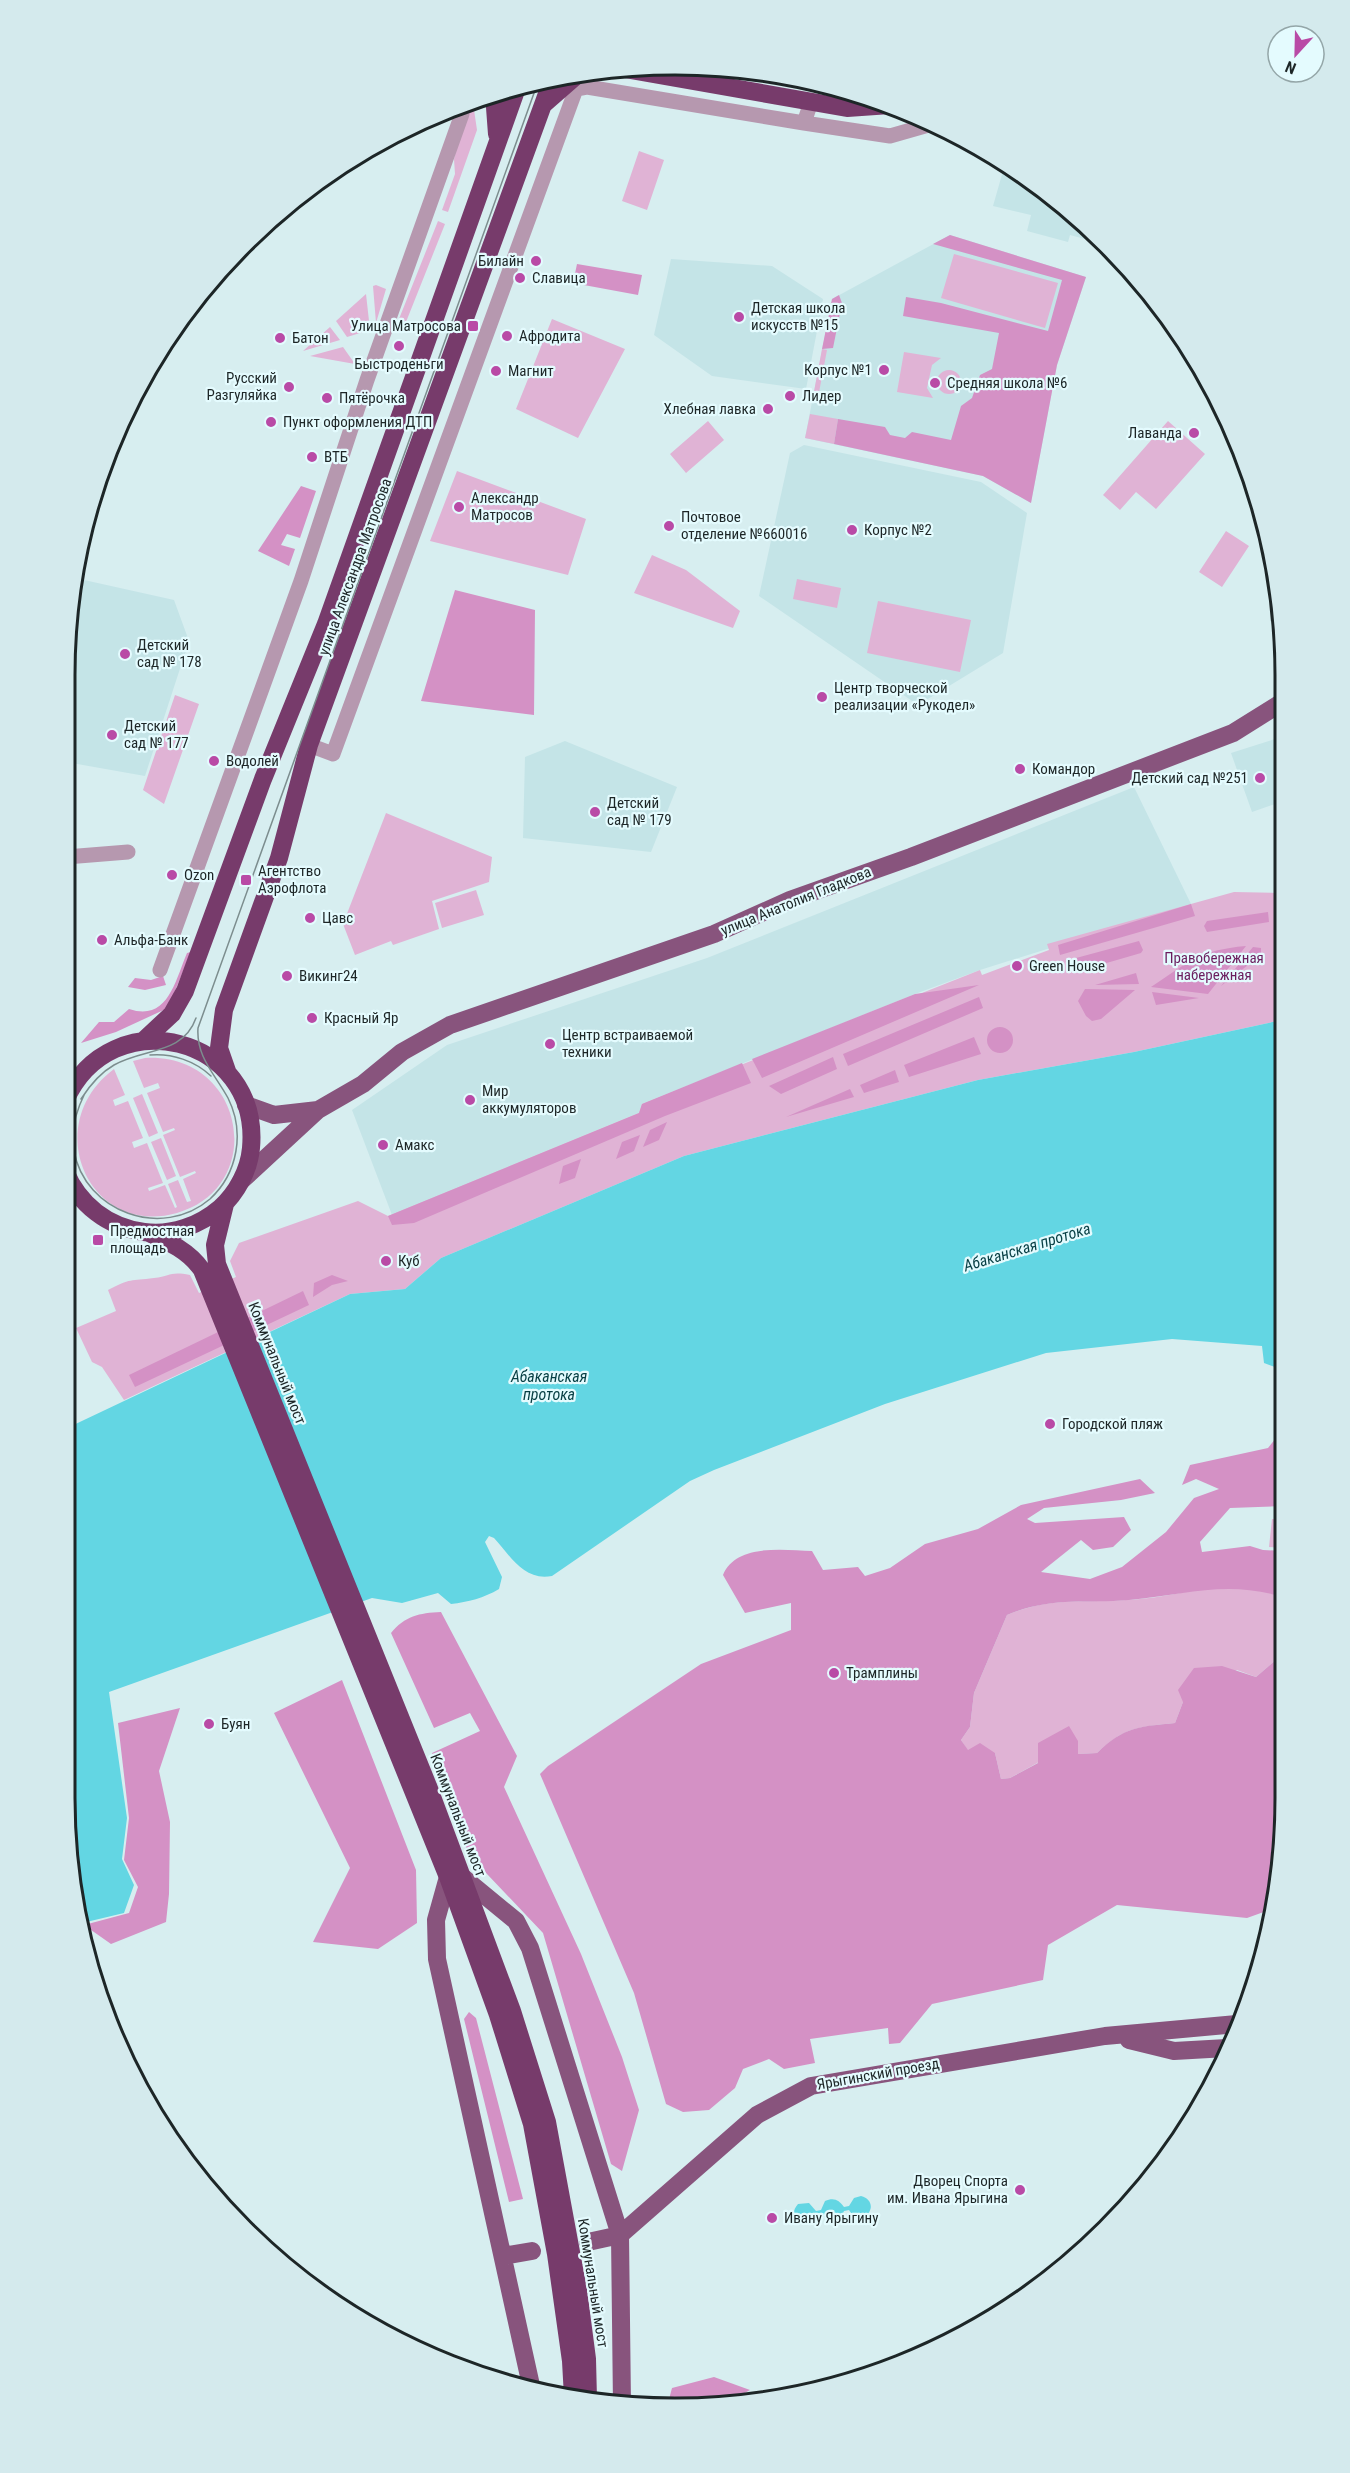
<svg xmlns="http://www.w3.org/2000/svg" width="1350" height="2473" font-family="'Roboto Condensed',sans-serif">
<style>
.built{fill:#c4e4e7}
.green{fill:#e0b3d5}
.forest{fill:#d491c5}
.water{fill:#63d6e3}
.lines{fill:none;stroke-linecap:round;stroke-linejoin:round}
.minor{stroke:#b698af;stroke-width:15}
.major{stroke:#88547d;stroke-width:18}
.highway{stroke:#773b6b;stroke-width:18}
.tram{stroke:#7c8d8e;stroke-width:1.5}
.poi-dot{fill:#b94aa6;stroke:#e4fbfe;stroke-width:2}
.labels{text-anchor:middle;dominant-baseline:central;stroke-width:4.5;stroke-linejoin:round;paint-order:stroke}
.poi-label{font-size:15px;fill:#1d2627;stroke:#e4fbfe;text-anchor:start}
.street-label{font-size:15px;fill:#1d2627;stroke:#e4fbfe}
.park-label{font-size:15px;fill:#6b1d5e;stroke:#e4fbfe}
.water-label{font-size:16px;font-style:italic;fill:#073f44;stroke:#e4fbfe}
.rim{fill:none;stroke:#1d2627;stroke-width:3}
</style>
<rect width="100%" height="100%" fill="#d7eef0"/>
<!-- built -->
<path class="built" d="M802,81l69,16 1,3 -71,-14z
M1005,164l73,52 10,12 -3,11 -15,-4 -2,7 -41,-11 4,-16 -38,-9z
M950,235l136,42 -29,88 -26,138 -48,-27 -178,-38 27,-139z
M671,259l101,7 51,33 -17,90 -94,-13 -58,-41z
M804,445l177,37 46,31 -24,140 -85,52 -159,-109 31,-143z
M75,578l99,22 15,41 -44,135 -79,-14v-127z
M1281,737v65l-29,10 -21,-59z
M565,741l112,46 -26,65 -128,-14 2,-81z
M1134,787l57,117 -211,66 -65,24 -273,110 -3,9 -247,102 -40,-105 95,-65 260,-87z"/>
<!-- green -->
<path class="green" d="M473,103l4,27 -29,82 -6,-2 13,-36 -1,-15 13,-54z
M639,151l25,9 -17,50 -25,-9z
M438,221l7,3 -41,103 -7,-3z
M954,254l104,29 -13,45 -104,-30z
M376,285l10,4 -10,34 -3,-37z
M366,294l4,36 -23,7 -11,-16z
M552,319l73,30 -47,89 -62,-29z
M330,327l10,13 -37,11z
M343,347l12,17 -45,-8z
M822,349l5,1 -10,53 -5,-1z
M904,352l37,6 -9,7 -5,23 6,10 -36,-6z
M937 382a12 12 0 1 1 24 0a12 12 0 1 1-24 0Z
M810,414l28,5 -4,25 -29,-6z
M708,421l16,19 -38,33 -16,-19z
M1168,421l37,33 -49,55 -20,-17 -16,18 -17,-15z
M457,471l129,48 -18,56 -138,-34z
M1226,531l23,15 -27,41 -23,-15z
M652,555l34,15 54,41 -7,17 -99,-35z
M797,579l44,9 -4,20 -44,-9z
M878,601l93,19 -11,52 -93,-19z
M175,695l24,9 -35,100 -21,-14z
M386,813l106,44 -3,25 -57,19 7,28 -46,16 -2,-4 -36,14 -12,-31z
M476,890l8,25 -42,13 -7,-25z
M1234,892l47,1 1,127 -148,32 -156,28 -294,76 -243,102 -36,31 -55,5 -226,106 -22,-33 -10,-5 -16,-34 40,-17 -8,-21c23,-12 22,-9 46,-12 17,-2 16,-7 36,-3l9,18 37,-16 -6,-16 9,-18 119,-42 30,15 251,-103 3,-9 338,-134 2,5 67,-25 -2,-6z
M145,1058c101,-5 123,129 32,155 -88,25 -138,-88 -63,-144l11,26 -12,5 2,6 13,-5 15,37 -11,4 2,6 13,-5 16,40 -15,5 1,3 16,-6 10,23 2,-1 -9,-23 10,-4 9,22 4,-1 -8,-22 13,-6 -1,-2 -15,6 -17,-42 12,-5 -1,-2 -11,4 -16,-39 13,-5 -2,-5 -14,5 -11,-27z
M142,1094l16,39 -9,4 -16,-39z
M161,1138l15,38 -9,4 -16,-38z
M1272,1519l11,1v28l-14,-1z
M1200,1589h58l25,8 1,56 -28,24 -19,-7 -54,32 -8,21c-37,4 -51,4 -78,30l-19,1 -1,-13 -67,37 -9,1 -6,-26 -27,-2 -7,-11 9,-13 4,-34 33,-78c43,-18 75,-12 119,-15 25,-1 49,-6 74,-11z"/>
<!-- forest -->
<path class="forest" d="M682,67l72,3 27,6 -2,7z
M950,235l136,42 -29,88 -26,138 -48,-27 -149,-32 4,-25 47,8 5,8 15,3 7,-6 39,8 10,-34 11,-8 8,-23 12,-6 7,-36 -96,-17 3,-19 35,6 107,28 14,-51 -129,-36z
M577,264l65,11 -4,20 -65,-12z
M839,295l3,8 -9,45 -11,1 10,-50z
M301,486l15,5 -16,47 -13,-4 -6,11 14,4 -6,17 -31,-15z
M455,590l80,20 -1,105 -113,-14z
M1191,904l4,12 -135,39 -2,-10z
M1268,912l1,10 -62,10 -3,-6 3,-5z
M1139,941l4,9 -2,3 -62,18 -14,-10z
M1246,946l-38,48 -57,-7c38,-25 48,-37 95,-41z
M1253,947l8,1v7l-40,31z
M191,952l-23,56 -52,24 -35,11 18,-21h15l15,-13c39,13 46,-28 58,-56z
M1136,973l3,11 -44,1z
M163,976l3,9 -21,5 -17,-3 7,-9 16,2z
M979,985l-217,93 -10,-19 163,-65z
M1085,989l50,1 -34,29 -9,2 -6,-5 -8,-15z
M1152,992l47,6 -43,7z
M979,997l4,11 -135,58 -5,-12z
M987 1040a13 13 0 1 1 26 0a13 13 0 1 1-26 0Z
M974,1037l7,17 -72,23 -5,-12z
M833,1057l4,12 -56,25 -12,-8z
M742,1063l9,20 -86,33 -251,107 -22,2 -4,-9 251,-103 3,-9z
M895,1070l4,12 -35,11 -4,-8z
M850,1089l4,8 -68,20z
M667,1122l-8,18 -16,7 7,-17z
M640,1135l-6,16 -18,8 6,-17z
M581,1159l-6,19 -16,6 4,-18z
M332,1275l16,6 -16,4 -19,12 1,-14z
M303,1291l6,14 -174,82 -6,-12z
M1283,1429v77l-53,2 -30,34 2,10 48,-6 13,4 20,1v46c-58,-17 -96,-2 -154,3 -47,4 -76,-4 -122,15l-33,78 -4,34 -9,13 7,10 12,-7 15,10 6,26 9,-1 28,-15v-20l31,-17 9,15v13l19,-1c28,-27 41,-26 78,-30l8,-21 -5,-12 16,-22 28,-2 34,11 28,-24v185l-12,71 -25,9 -130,-13 -69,40 -5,35 -111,24 -32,39 -11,1 -1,-16 -78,11 5,24 -31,6 -15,-10 -26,10 -8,19 -26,22 -26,2 -17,-8 -32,-111 -94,-219 8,-8 153,-102 90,-34v-27l-46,10 -22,-38c13,-32 61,-25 89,-24l11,19 35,-3 7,9 25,-8 35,-24 53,-15 43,-24 119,-26 15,14 -34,7 -77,8 -17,11 8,4 89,-6 7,13 -18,17 -20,3 -12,-10 -40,32 49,7 32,-12 44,-35 28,-34 25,-9 -23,-10 -14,6 8,-20 78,-17z
M441,1612l76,144 -13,31 77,167 41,103 17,53 -17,61 -11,-7 -68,-231 -74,-78 -37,-102 48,-22 -10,-18 -36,15 -43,-95c14,-17 28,-20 50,-21z
M342,1680l74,190 1,53 -39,26 -65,-7 37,-74 -76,-155z
M180,1708l-21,63 11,51 -1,72 -3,28 -55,22 -27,-19 45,-12 9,-26 -14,-27 5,-42 -11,-95z
M469,2012l7,6 47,181 -14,3 -45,-183z
M714,2377l36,13 -9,5 -4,9 -31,3 -5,-6 -34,6 5,-19z"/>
<!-- water -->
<path class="water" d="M1282,1020l1,350 -19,-7 -2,-17 -90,-7 -126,14 -161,51 -171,66 -24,11 -138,95c-28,5 -40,-18 -58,-38l-5,-2 -4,6 17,35 -3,12c-15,9 -31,13 -48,15l-13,-11 -36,10 -30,-5 -263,94 18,126 -5,41 12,26 -10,28 -46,11 -13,-126v-369l285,-135 55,-5 36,-31 243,-102 294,-76 156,-28z
M861,2196c12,3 13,15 3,21l-11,-1 -4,-6 -5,1c-4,12 -16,13 -22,3l-6,1 -3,7 -7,3c-12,-2 -16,-12 -8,-21l11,-1 7,8 5,-1 4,-9c9,-4 14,-1 19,6l5,-1 5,-8z"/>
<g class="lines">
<!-- minor -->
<path class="minor" d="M804,123l86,13 42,-12
M309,745l24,9 243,-665 11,-2 217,36 7,-21
M66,857l62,-5
M160,970l141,-389 66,-201 95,-266v-8"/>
<!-- major -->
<path class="major" d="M246,1105l28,10 44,-5
M241,1181l77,-71 45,-26 39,-32 48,-27 264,-91 76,-34 121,-43 322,-124 48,-30
M460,1875l56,46 14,27 90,287 2,170
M448,1877l-12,43 1,39 95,431
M1129,2040l45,11 53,-3
M588,2242l32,-7 137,-120 54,-29 294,-50 132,-12
M503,2256l29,-5"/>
<!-- highway -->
<path class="highway" d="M619,68l228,40 43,-3
M494,94l3,40
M544,104l32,-28
M143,1041l29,-27 13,-23 78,-212 63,-155 192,-539
M227,1071l-8,-23 5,-38 55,-152 30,-113 243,-665
M65,1171c14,34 43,56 79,61 28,4 56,-7 76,-24 17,-15 29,-38 31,-60 10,-112 -140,-150 -186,-47
M225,1204l-10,41 2,19 211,522 84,225 35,111 31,168 9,69 1,40
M149,1233c20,9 40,18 53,37l246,607 50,138 34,109 24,130 15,107 2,36"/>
<!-- tram -->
<path class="tram" d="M150,1055c22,-2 45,6 61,21
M85,1093c-9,18 -15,37 -11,58 11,61 88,89 136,48 28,-26 35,-67 18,-101 -13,-24 -32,-41 -30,-70l340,-946
M81,1099c9,-14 19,-26 33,-34 29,-17 69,-10 82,-47"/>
</g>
<!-- markers -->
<g class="poi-dot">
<circle cx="536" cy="261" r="6"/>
<circle cx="520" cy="278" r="6"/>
<circle cx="739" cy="317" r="6"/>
<rect x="467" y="320" width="12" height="12" rx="3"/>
<circle cx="507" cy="336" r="6"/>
<circle cx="280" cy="338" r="6"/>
<circle cx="399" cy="346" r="6"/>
<circle cx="884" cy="370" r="6"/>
<circle cx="496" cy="371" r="6"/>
<circle cx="935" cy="383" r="6"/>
<circle cx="289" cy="387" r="6"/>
<circle cx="790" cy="396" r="6"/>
<circle cx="327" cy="398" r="6"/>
<circle cx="768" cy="409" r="6"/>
<circle cx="271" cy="422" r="6"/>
<circle cx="1194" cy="433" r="6"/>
<circle cx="312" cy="457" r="6"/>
<circle cx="459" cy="507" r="6"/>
<circle cx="669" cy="526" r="6"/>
<circle cx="852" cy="530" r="6"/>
<circle cx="125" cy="654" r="6"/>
<circle cx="822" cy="697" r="6"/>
<circle cx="112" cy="735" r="6"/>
<circle cx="214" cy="761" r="6"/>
<circle cx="1020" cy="769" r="6"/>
<circle cx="1260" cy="778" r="6"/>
<circle cx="595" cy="812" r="6"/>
<circle cx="172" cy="875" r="6"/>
<rect x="240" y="874" width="12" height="12" rx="3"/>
<circle cx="310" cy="918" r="6"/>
<circle cx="102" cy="940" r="6"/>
<circle cx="1017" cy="966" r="6"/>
<circle cx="287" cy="976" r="6"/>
<circle cx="312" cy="1018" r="6"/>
<circle cx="550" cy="1044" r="6"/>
<circle cx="470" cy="1100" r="6"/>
<circle cx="383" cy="1145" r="6"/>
<rect x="92" y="1234" width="12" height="12" rx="3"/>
<circle cx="386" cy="1261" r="6"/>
<circle cx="1050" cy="1424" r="6"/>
<circle cx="834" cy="1673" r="6"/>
<circle cx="209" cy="1724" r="6"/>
<circle cx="1020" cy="2190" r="6"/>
<circle cx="772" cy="2218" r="6"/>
</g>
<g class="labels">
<!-- poi labels -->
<g class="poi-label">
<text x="524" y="261" text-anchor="end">Билайн</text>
<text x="532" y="278">Славица</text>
<text x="751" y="308">Детская школа<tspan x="751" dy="17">искусств №15</tspan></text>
<text x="461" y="326" text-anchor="end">Улица Матросова</text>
<text x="519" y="336">Афродита</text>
<text x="292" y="338">Батон</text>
<text x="399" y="364" text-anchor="middle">Быстроденьги</text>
<text x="872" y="370" text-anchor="end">Корпус №1</text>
<text x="508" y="371">Магнит</text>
<text x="277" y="378" text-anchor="end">Русский<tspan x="277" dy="17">Разгуляйка</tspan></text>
<text x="947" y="383">Средняя школа №6</text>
<text x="802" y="396">Лидер</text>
<text x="339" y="398">Пятёрочка</text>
<text x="756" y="409" text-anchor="end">Хлебная лавка</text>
<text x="283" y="422">Пункт оформления ДТП</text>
<text x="1182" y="433" text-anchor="end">Лаванда</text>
<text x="324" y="457">ВТБ</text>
<text x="471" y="498">Александр<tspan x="471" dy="17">Матросов</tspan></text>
<text x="681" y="517">Почтовое<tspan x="681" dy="17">отделение №660016</tspan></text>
<text x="864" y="530">Корпус №2</text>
<text x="137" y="645">Детский<tspan x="137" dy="17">сад № 178</tspan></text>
<text x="834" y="688">Центр творческой<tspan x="834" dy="17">реализации «Рукодел»</tspan></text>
<text x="124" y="726">Детский<tspan x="124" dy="17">сад № 177</tspan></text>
<text x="226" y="761">Водолей</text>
<text x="1032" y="769">Командор</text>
<text x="1248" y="778" text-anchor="end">Детский сад №251</text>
<text x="607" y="803">Детский<tspan x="607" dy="17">сад № 179</tspan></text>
<text x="258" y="871">Агентство<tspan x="258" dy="17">Аэрофлота</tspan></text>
<text x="184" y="875">Ozon</text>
<text x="322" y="918">Цавс</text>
<text x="114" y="940">Альфа-Банк</text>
<text x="1029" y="966">Green House</text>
<text x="299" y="976">Викинг24</text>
<text x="324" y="1018">Красный Яр</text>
<text x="562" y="1035">Центр встраиваемой<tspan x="562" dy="17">техники</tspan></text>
<text x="482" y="1091">Мир<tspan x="482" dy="17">аккумуляторов</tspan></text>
<text x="395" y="1145">Амакс</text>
<text x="110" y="1231">Предмостная<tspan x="110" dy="17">площадь</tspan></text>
<text x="398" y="1261">Куб</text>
<text x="1062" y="1424">Городской пляж</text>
<text x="846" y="1673">Трамплины</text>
<text x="221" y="1724">Буян</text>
<text x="1008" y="2181" text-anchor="end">Дворец Спорта<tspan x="1008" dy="17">им. Ивана Ярыгина</tspan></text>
<text x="784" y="2218">Ивану Ярыгину</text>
</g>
<!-- street labels -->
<g class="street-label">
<text transform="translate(355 567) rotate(-70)">улица Александра Матросова</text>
<text transform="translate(796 901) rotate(-22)">улица Анатолия Гладкова</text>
<text transform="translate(277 1363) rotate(68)">Коммунальный мост</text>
<text transform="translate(458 1815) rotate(69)">Коммунальный мост</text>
<text transform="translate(878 2074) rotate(-10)">Ярыгинский проезд</text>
<text transform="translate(593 2283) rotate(81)">Коммунальный мост</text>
</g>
<!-- park labels -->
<g class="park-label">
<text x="1214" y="958">Правобережная<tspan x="1214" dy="17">набережная</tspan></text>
</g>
<!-- water labels -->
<g class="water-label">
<text transform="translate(1027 1247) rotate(-17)">Абаканская протока</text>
<text x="549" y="1376">Абаканская<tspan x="549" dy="18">протока</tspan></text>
</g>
</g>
<!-- crop -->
<path d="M0 0H1350V2473H0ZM675 75H675A600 600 0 0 1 1275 675V1798A600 600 0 0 1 675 2398H675A600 600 0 0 1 75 1798V675A600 600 0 0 1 675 75Z" fill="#d4eaed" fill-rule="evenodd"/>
<path class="rim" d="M675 75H675A600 600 0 0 1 1275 675V1798A600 600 0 0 1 675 2398H675A600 600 0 0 1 75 1798V675A600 600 0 0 1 675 75Z"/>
<!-- north arrow -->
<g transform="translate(1296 54) rotate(202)"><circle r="28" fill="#e4fbfe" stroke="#94a6a8" stroke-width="1.5"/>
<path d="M0-4.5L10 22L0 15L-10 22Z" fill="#b94aa6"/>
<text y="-9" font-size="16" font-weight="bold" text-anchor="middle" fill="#1d2627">N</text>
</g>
</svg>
